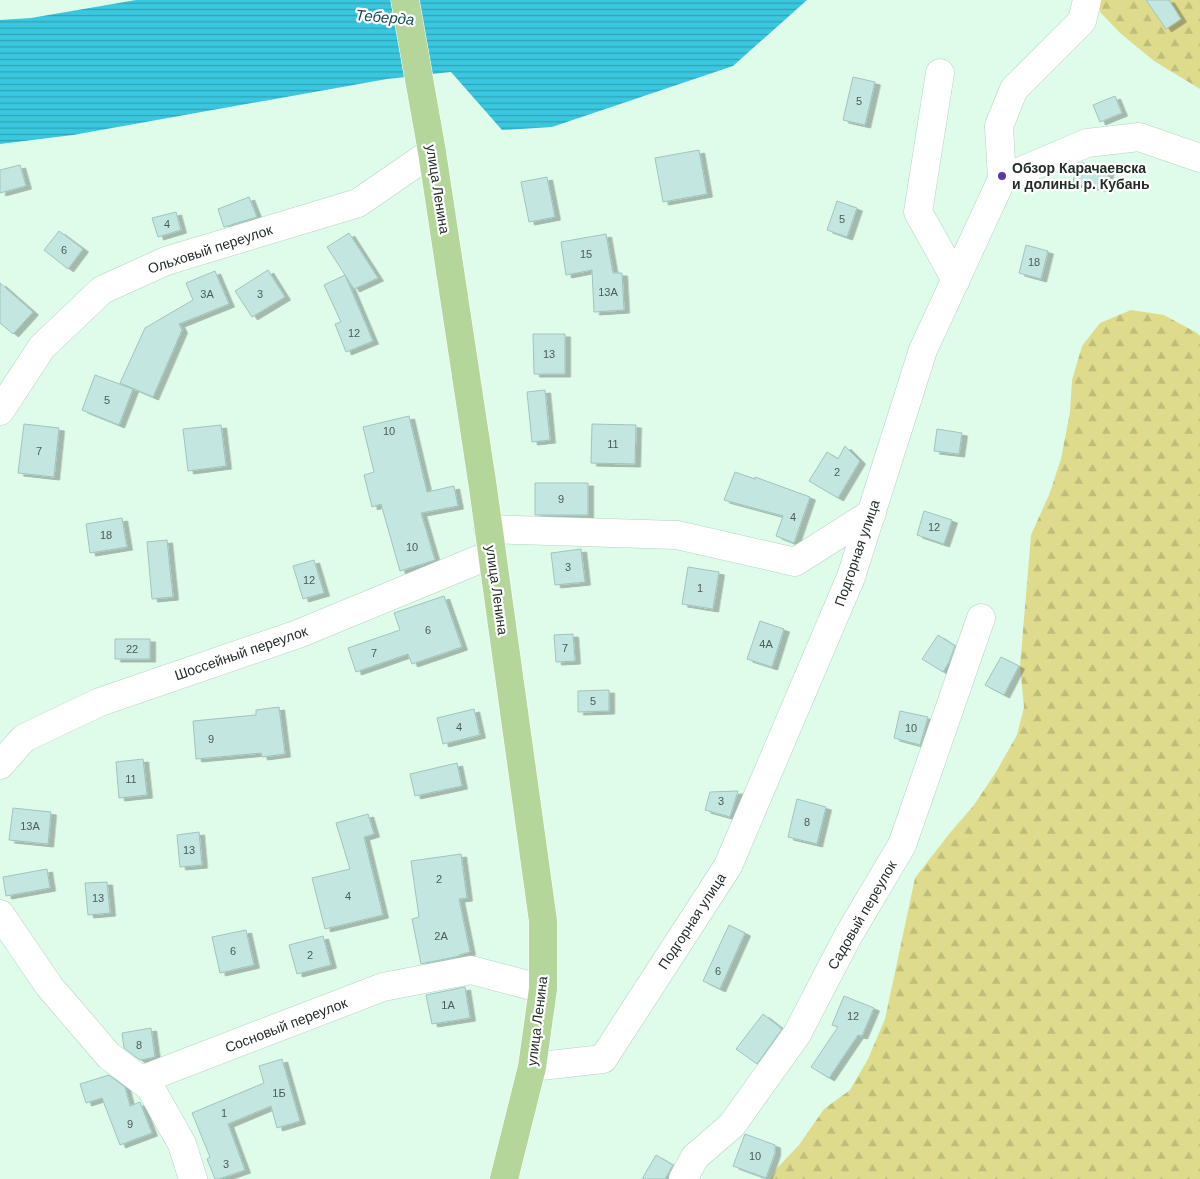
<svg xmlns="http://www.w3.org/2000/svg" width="1200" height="1179" font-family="Helvetica,sans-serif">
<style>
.forest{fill:url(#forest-firs)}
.water{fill:url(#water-rules)}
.building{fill:#c3e6e1;stroke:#a0c3be;filter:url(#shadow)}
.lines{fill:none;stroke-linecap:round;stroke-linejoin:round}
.minor-casing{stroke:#b5d1c0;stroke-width:29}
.major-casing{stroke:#fff;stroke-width:29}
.minor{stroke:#fff;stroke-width:28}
.major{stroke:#b5d69b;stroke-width:28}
.poi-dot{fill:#5a38b0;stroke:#fff;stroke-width:2}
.labels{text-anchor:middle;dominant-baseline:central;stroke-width:4.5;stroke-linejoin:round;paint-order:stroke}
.number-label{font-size:11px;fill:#4b5c56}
.poi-label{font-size:14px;font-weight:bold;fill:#232e28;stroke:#fff;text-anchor:start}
.street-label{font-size:14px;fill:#232e28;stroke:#fff}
.water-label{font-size:15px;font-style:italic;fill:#0f4b55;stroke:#fff}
</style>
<defs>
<pattern id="forest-firs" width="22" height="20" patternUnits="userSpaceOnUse" patternTransform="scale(1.25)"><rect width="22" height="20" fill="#dedc8c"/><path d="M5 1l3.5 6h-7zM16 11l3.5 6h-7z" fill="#bebd79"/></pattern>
<pattern id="water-rules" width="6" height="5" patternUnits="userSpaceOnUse" patternTransform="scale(1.25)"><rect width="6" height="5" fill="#3ac8e0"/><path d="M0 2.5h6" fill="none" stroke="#30a3b6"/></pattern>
<filter id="shadow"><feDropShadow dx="5.5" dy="3" stdDeviation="0" flood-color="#0004"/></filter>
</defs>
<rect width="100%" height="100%" fill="#dffceb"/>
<!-- forest -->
<path class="forest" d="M1100,0h100v89l-46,-28 -34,-28 -20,-21z
M1131,310l33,5 33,18 3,3v843h-429l6,-11 22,-23 25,-36 26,-19 18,-31 17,-40 30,-141 34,-44 25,-29 22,-33 21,-37 7,-28 -4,-41 11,-131 18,-40 12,-36 9,-47 2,-32 10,-34 18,-23z"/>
<!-- water -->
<path class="water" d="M136,0h671l-74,66 -181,61 -50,3 -51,-58 -64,7 -314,56 -73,9v-124l31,-2z"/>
<!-- building -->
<path class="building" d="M1146,0h23l12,19 -15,10z
M853,77l22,5 -10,43 -22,-5z
M1115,96l7,17 -22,9 -7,-17z
M699,150l8,44 -44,8 -8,-44z
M1081,163l28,3 -3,23 -33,-5 3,-19z
M20,165l6,21 -26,7v-23z
M547,177l8,40 -26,5 -8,-40z
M249,197l8,20 -33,10 -6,-18z
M837,201l20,7 -10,29 -20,-7z
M176,212l5,18 -23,7 -6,-19z
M59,231l24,18 -15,20 -24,-19z
M349,233l29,45 -24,11 -27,-42z
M606,234l7,39h9l2,37 -30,2 -2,-42 -26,5 -5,-33z
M1026,245l22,6 -7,28 -22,-6z
M268,270l17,27 -33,20 -17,-26z
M215,271l14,33 -50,20 3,6 -29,67 -33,-14 25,-55 48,-28 -7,-17z
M345,275l28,66 -27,11 -11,-28 6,-2 -17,-37z
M0,283l33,29 -20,22 -13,-11z
M533,334h32v40h-31z
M95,375l38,14 -14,36 -37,-15z
M545,390l5,50 -18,2 -5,-50z
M409,416l18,76 27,-6 4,20 -37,7 14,47 -35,11 -19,-67 -9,3 -8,-32 10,-3 -11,-45z
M24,424l35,4 -5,49 -36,-4z
M592,424l44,1 -1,39 -44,-1z
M221,425l5,41 -38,5 -5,-42z
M937,429l25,4 -3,21 -25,-3z
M845,446l15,15 -22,37 -29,-17 18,-29 11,7z
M735,472l20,7v-2l55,20 -16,46 -18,-7 7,-20 -59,-16z
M535,483h53v32h-53z
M924,511l28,9 -8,24 -27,-9z
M122,518l5,29 -37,6 -4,-29z
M167,540l6,57 -21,2 -5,-57z
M581,549l4,33 -30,3 -4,-32z
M314,560l10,33 -21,6 -10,-33z
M688,567l31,5 -6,37 -31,-5z
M444,596l18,51 -50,17 -4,-10 -52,18 -8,-24 52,-18 -6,-17z
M760,621l24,8 -12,38 -25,-8z
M573,634l2,27 -19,1 -2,-27z
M938,635l17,11 -6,16 -6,10 -21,-13z
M115,639h35v20h-35z
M1001,657l18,9 -15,29 -19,-10z
M609,690v21l-31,1v-21z
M279,707l6,47 -23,3 -1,-4 -65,6 -3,-38 63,-6v-5z
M474,709l6,26 -37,9 -6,-26z
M900,711l28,6 -8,28 -26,-7z
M143,759l4,36 -28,3 -3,-36z
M457,763l5,23 -47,10 -5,-22z
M738,791l-8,26 -25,-7 5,-18z
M797,799l29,8 -9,37 -29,-7z
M13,808l38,4 -3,32 -39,-4z
M368,814l6,20 -10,3 19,78 -58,14 -13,-51 38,-9 -14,-46z
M199,832l3,33 -22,2 -3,-32z
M461,854l6,44 -8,1 11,53 -11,3v1l-38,8 -9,-45 7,-2 -8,-56z
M47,869l3,19 -44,8 -3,-19z
M107,882l3,31 -22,2 -3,-32z
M729,925l16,8 -25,56 -17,-8z
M246,930l8,35 -34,8 -8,-36z
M323,936l8,29 -34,9 -8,-29z
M465,987l5,31 -38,6 -6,-29z
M844,996l30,12 -12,28 -4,-1 -29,43 -18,-11 27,-40 -6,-2z
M763,1014l19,15 -25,35 -21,-15z
M151,1028l4,29 -15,3 -16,-12 -2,-15z
M282,1059l18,62 -23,7 -6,-22 -43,18 17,46 -26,9h-4l-8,-20 3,-2 -18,-44 72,-30 -5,-17z
M109,1075l16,12 5,19 10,-4 12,31 -32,12 -18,-47 -16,5 -6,-19z
M745,1134l30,11v8l-9,25 -33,-12z
M656,1155l17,10 -8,14h-23z"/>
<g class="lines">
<defs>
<path id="minor" d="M940,73l-22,139 38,68
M1002,179l-3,-53 15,-37 68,-68 5,-21
M0,411l42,-64 60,-57 64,-29 192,-58 74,-51
M488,529l189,6 118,27 77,-49
M0,765l24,-27 76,-36 198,-68 194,-80
M0,914l49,72 60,70 41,31 32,57 11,35
M532,1067l71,-8 125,-193 123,-289 72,-227 79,-171 85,-36 52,-6 61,21
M141,1080l242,-93 88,-17 72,19
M683,1179l12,-22 37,-32 65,-91 51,-98 54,-91 79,-227"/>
<path id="major" d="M405,0l27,152 51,336 60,433v68l-11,78 -28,112"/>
</defs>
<!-- minor casing -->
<use href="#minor" class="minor-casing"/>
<!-- major casing -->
<use href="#major" class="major-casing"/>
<!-- minor -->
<use href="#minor" class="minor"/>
<!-- major -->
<use href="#major" class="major"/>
</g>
<!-- markers -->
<circle class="poi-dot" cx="1002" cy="176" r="5"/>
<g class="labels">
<!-- number labels -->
<g class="number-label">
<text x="859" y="101">5</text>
<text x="842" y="219">5</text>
<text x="167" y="224">4</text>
<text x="64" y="250">6</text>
<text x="586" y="254">15</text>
<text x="1034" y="262">18</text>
<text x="608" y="292">13А</text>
<text x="207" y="294">3А</text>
<text x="260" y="294">3</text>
<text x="354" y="333">12</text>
<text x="549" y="354">13</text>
<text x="107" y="400">5</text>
<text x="389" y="431">10</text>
<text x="613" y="444">11</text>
<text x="39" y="451">7</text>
<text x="837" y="472">2</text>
<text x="561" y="499">9</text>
<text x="793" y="517">4</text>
<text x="934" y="527">12</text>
<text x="106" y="535">18</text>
<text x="412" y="547">10</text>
<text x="568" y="567">3</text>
<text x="309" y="580">12</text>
<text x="700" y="588">1</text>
<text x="428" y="630">6</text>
<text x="766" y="644">4А</text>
<text x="565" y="648">7</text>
<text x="132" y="649">22</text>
<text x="374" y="653">7</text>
<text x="593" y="701">5</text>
<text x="459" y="727">4</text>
<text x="911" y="728">10</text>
<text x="211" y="739">9</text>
<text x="131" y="779">11</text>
<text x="721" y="801">3</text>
<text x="807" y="822">8</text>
<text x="30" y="826">13А</text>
<text x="189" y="850">13</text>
<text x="439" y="879">2</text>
<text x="348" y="896">4</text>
<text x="98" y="898">13</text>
<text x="441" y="936">2А</text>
<text x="233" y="951">6</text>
<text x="310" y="955">2</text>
<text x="718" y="971">6</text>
<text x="448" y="1005">1А</text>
<text x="853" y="1016">12</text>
<text x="139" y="1045">8</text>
<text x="279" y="1093">1Б</text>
<text x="224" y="1113">1</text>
<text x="130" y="1124">9</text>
<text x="755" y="1156">10</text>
<text x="226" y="1164">3</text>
</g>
<!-- poi labels -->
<g class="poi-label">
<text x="1012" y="168">Обзор Карачаевска<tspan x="1012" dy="16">и долины р. Кубань</tspan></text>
</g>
<!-- street labels -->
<g class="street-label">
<text transform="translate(438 189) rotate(81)">улица Ленина</text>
<text transform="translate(210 249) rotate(-18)">Ольховый переулок</text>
<text transform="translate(857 553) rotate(-71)">Подгорная улица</text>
<text transform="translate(497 590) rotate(82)">улица Ленина</text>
<text transform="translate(241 653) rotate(-19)">Шоссейный переулок</text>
<text transform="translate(862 915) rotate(-60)">Садовый переулок</text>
<text transform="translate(692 921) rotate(-57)">Подгорная улица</text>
<text transform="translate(537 1021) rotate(-83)">улица Ленина</text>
<text transform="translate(286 1025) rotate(-21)">Сосновый переулок</text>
</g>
<!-- water labels -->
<g class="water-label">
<text transform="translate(385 17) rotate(5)">Теберда</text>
</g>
</g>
</svg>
